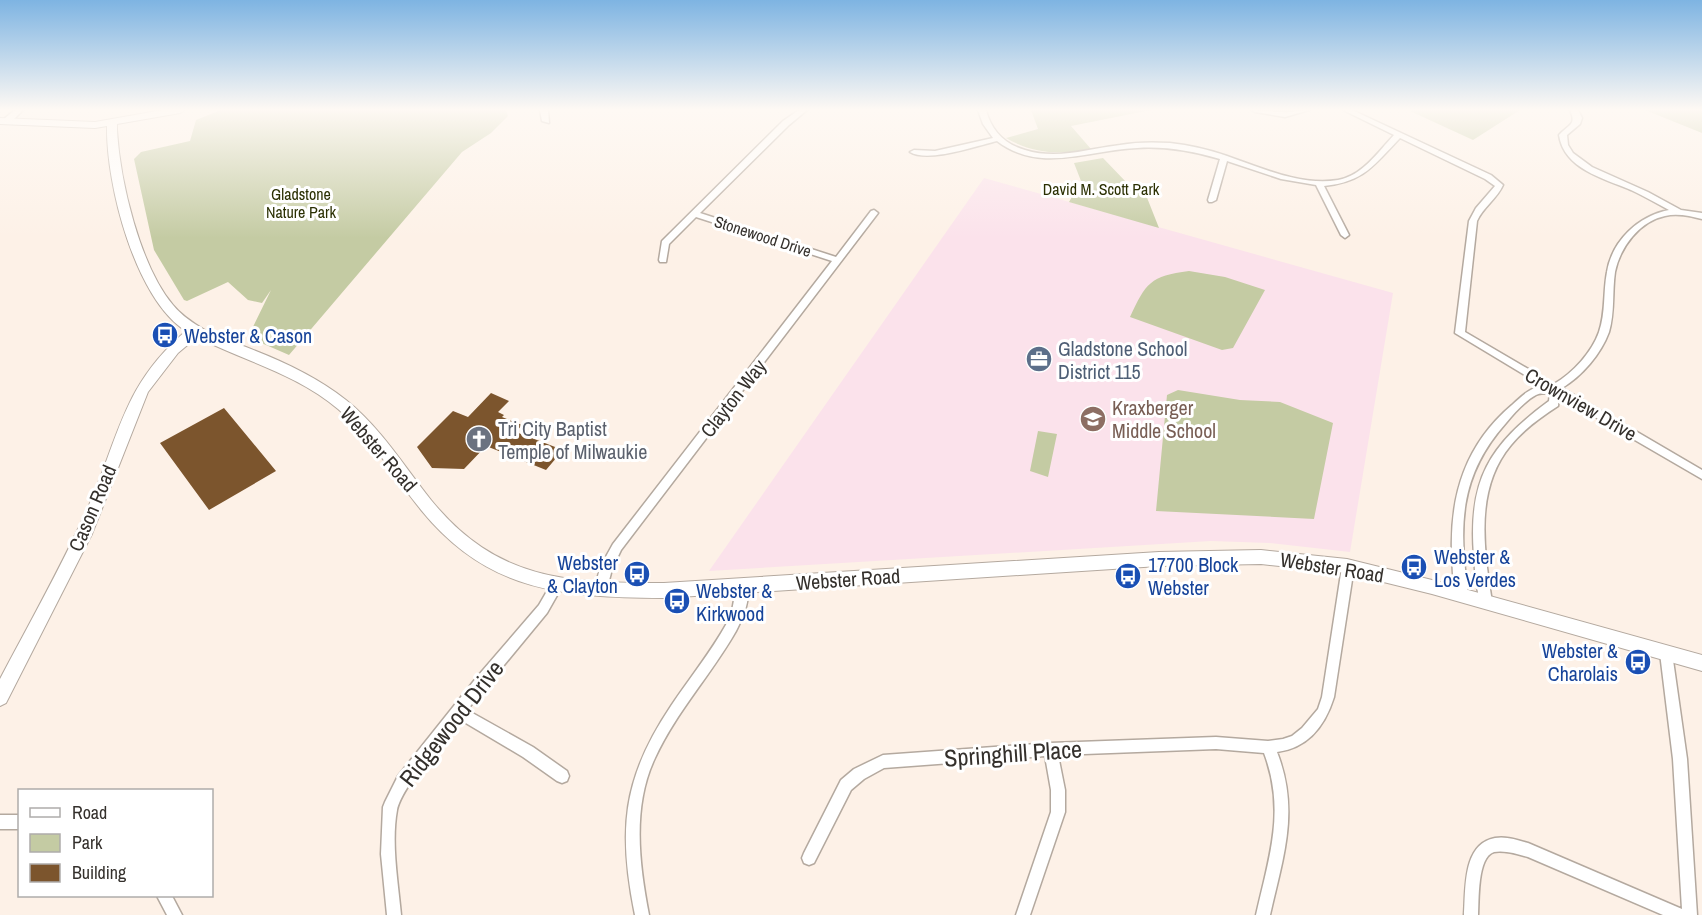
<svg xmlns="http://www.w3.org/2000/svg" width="1702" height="915" font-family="'Archivo Narrow',sans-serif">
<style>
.education{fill:#fbe2eb}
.green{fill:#c4cba3}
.building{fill:#7c552d}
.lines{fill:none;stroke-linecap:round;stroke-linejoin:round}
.street-casing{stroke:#b4a99f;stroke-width:3}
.secondary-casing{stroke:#b4a99f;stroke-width:2}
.street{fill:#fff;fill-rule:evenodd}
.secondary{fill:#fff;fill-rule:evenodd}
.labels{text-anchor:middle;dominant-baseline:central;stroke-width:6;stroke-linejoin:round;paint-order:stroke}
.far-park-label{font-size:16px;fill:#2b3003;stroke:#fff}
.far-street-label{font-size:16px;fill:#34302c;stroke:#fff}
.transit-label{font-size:20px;fill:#164399;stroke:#fff;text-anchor:start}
.service-label{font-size:20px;fill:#4e5e75;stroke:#fff;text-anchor:start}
.street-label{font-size:20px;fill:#34302c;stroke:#fff}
.education-label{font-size:20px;fill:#785e54;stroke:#fff;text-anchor:start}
.worship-label{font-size:20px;fill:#5b616d;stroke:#fff;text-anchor:start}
.near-street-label{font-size:24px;fill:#34302c;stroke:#fff}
</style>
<rect width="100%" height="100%" fill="#fdf1e7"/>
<!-- education -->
<path class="education" d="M984,178l409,115 -43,259 -81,-9 -58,-2 -502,30z"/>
<!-- green -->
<path class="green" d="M221,110h285l2,6 -17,17 -29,19 -173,203 -41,-18 23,-47 -9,13 -14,-3 -20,-18 -41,19 -3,-1 -30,-50 -20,-91 7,-7 49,-11 6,-21z
M1031,110h120l-80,16 20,23c-29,6 -58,5 -85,-11l32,-9z
M1412,110h108l-47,30 -63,-29z
M1645,110h57v23z
M1103,158l24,25 17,7 15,38 -90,-26 12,-21 -7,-18z
M1189,271l36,6 40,13 -32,58 -11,2 -92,-33c16,-34 20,-41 59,-46z
M1178,390l62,10 40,2 53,21 -19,96 -158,-8 11,-116z
M1038,431l19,3 -9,43 -18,-6z"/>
<!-- building -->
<path class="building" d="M491,393l18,8 -11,11 6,3 -2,2 20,8 -6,7 47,18 -17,20 -60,-24 -22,23 -32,-1 -15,-21 36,-36 15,6z
M224,408l52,63 -67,39 -49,-67z"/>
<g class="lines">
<defs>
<path id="street" d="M15,110h8l-13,13h-6v-4z
M540,110h8l1,13 -7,-2z
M799,110h8l-18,15 -89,88 136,44 35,-46 3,-1 4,3 -257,337 -9,19 -6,23 -4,1 -4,-1c-5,-16 8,-35 15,-48l219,-283 -136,-44 -27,27 -3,18h-6l-1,-2 3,-19 121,-120z
M978,110h8c5,20 18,34 39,40 32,10 62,-1 95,-5 16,-3 33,-3 50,-2 19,2 40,7 57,13 35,12 73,30 111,24 24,-4 40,-28 56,-45l-51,-25h9l139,65 12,10c-6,14 -20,22 -26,36l-12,111 89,52c19,-11 38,-32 45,-52 7,-20 4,-40 8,-60 5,-31 31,-56 62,-62 -13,-7 -25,-14 -38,-20 -28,-12 -67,-21 -72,-55 10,-11 18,-10 11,-25h8l4,8 -2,6 -13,11 1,10 5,8 19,14 56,25 33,18 21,3v6c-12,-3 -25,-6 -37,-3 -25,5 -45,31 -50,56 -3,20 0,40 -6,60 -8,22 -27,44 -47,56l140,82v9l-143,-83 -1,10c-17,11 -34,23 -47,39 -37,44 -27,105 -19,157l-2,4 -4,1 -4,-1c-6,-15 -7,-35 -8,-51 -6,-75 15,-110 75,-154l1,-8c-5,0 -10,0 -14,2 -11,6 -22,18 -30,28 -48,54 -47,104 -38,172l-2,4 -4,1 -4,-1c-6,-13 -5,-32 -6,-46 -2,-59 14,-109 60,-148 10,-9 17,-17 31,-19l-88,-53 14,-112 7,-13 19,-22 -10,-7 -85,-41c-26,27 -36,44 -76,48l25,49 -4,3 -4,-3 -25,-50 -35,-6 -54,-18 -11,39 -4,2h-3l-1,-2 12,-41c-28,-8 -55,-13 -83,-11 -48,2 -97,26 -140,-7 -21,5 -69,22 -87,11l4,-2 21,1 58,-13 -10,-14z
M1251,110c11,0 21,2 32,2 8,1 17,-2 26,-2l-24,7 -30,-5z
M1348,562l4,2 2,3 -20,130c-9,29 -26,51 -57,55 23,59 6,105 -7,163h-14c13,-58 30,-104 8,-162l-48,-4 -158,6 7,35v22l-35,103h-14l35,-103v-22l-6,-34 -161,12 -20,11 -13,11 -37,73 -5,2 -5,-2 -2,-5 2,-5 37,-73 13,-11 29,-14 167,-12 166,-6 52,4 15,-2 9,-3 10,-8 16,-19 4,-12 20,-130 2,-3z
M558,578l4,1 2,4 -17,30 -80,97 66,37 34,24 2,5 -2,5 -5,2 -5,-2 -34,-24 -64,-38c-15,20 -58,69 -62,91 -6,33 1,72 4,105h-14l-6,-61 2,-47 2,-5 13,-26 79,-99 62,-72 15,-26z
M742,581l4,1c6,16 -3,35 -10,49 -25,44 -60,81 -81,127 -23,48 -16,106 -6,157h-14c-17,-84 -13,-136 36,-209 18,-27 40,-54 56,-83 8,-14 6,-27 11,-41z
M1666,647l4,2 2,4 15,106 10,156h-34l-135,-58c-11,-3 -23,-7 -34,-5 -17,5 -15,49 -16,63h-14c2,-25 -2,-71 31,-77 11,-2 22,2 33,5l154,66 -9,-150 -13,-106 2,-4z
M0,815h20v14h-20z
M157,896h15l10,19h-15z"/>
<path id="secondary" d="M163,110h22l-5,3 -63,11v6c3,51 23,136 56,175 9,11 20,18 32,25 14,8 31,13 46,19 34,13 67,29 95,51 35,28 58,66 85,100 66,81 136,83 233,83l495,-31 102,-2 86,9 85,21 270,75v16l-270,-77 -85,-21 -86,-9 -102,2 -495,32c-99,-1 -175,-5 -242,-87 -28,-34 -50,-73 -84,-102 -41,-35 -94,-48 -141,-72l-19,16 -30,39 -56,142 -86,169 -6,3v-27c29,-55 60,-110 86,-167 33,-72 35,-126 100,-181 -51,-32 -80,-147 -79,-205l-12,2 -95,-4v-6l95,4z"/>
</defs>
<!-- street casing -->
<use href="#street" class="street-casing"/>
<!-- secondary casing -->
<use href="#secondary" class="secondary-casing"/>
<!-- street -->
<use href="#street" class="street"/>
<!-- secondary -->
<use href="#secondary" class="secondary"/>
</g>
<!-- sky -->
<linearGradient id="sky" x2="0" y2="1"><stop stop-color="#7eb4e2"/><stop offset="0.46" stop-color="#fef9f4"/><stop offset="1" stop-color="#fef9f4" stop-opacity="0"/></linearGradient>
<rect width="1702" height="238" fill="url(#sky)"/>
<!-- icons -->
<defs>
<symbol id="bus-disc" viewBox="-11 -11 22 22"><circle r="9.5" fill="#1a4fb4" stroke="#fff"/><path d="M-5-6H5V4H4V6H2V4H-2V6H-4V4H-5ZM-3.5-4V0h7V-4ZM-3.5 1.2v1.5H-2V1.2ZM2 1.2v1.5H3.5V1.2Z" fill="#fff"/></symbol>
<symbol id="office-disc" viewBox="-11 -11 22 22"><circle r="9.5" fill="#5c6f8a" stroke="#fff"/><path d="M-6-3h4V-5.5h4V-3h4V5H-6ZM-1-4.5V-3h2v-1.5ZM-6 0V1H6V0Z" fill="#fff"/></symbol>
<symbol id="school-disc" viewBox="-11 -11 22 22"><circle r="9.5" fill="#8d6e63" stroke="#fff"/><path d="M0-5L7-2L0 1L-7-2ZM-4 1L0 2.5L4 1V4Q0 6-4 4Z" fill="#fff"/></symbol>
<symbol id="church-disc" viewBox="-11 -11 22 22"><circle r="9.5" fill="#6b7280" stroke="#fff"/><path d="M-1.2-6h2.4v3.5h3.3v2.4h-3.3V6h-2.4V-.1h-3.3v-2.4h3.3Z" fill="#fff"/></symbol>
</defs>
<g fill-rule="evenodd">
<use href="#bus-disc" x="150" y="320" width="30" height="30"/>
<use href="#office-disc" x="1024" y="344" width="30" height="30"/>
<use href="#school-disc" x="1078" y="404" width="30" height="30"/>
<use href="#church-disc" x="464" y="424" width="30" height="30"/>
<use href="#bus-disc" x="1399" y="552" width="30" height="30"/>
<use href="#bus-disc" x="622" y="559" width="30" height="30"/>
<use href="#bus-disc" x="1113" y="561" width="30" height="30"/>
<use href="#bus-disc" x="662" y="586" width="30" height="30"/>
<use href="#bus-disc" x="1623" y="647" width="30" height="30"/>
</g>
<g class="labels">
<!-- far-park labels -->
<g class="far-park-label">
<text x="1101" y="189">David M. Scott Park</text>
<text x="301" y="194">Gladstone<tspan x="301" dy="18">Nature Park</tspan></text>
</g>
<!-- far-street labels -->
<g class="far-street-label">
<text transform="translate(763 236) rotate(18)">Stonewood Drive</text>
</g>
<!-- transit labels -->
<g class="transit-label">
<text x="184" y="335">Webster &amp; Cason</text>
<text x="1434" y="556">Webster &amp;<tspan x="1434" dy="23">Los Verdes</tspan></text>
<text x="618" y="562" text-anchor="end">Webster<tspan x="618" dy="23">&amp; Clayton</tspan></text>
<text x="1148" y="564">17700 Block<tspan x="1148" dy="23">Webster</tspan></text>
<text x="696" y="590">Webster &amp;<tspan x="696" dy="23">Kirkwood</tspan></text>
<text x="1618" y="650" text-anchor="end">Webster &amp;<tspan x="1618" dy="23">Charolais</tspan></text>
</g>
<!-- service labels -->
<g class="service-label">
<text x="1058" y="348">Gladstone School<tspan x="1058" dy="23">District 115</tspan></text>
</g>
<!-- street labels -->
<g class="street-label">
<text transform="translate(733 398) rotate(-52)">Clayton Way</text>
<text transform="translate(1581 404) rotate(30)">Crownview Drive</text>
<text transform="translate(379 449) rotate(49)">Webster Road</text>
<text transform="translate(92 508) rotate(-67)">Cason Road</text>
<text transform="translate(1332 567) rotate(9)">Webster Road</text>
<text transform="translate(848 579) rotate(-4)">Webster Road</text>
</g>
<!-- education labels -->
<g class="education-label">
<text x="1112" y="407">Kraxberger<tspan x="1112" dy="23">Middle School</tspan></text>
</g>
<!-- worship labels -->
<g class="worship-label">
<text x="498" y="428">Tri City Baptist<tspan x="498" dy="23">Temple of Milwaukie</tspan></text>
</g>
<!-- near-street labels -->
<g class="near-street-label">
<text transform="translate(451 723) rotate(-52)">Ridgewood Drive</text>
<text transform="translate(1013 753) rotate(-4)">Springhill Place</text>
</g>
</g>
<!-- legend -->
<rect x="18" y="789" width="195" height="108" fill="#ffffff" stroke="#aeacab" stroke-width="1.5"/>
<rect x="30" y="808" width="30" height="9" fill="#ffffff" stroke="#aeacab" stroke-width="1.5"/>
<text x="72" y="819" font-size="18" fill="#34302c">Road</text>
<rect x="30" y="834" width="30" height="18" fill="#c4cba3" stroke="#aeacab" stroke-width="1.5"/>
<text x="72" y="849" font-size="18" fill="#34302c">Park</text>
<rect x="30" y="864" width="30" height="18" fill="#7c552d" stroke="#aeacab" stroke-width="1.5"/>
<text x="72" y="879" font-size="18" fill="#34302c">Building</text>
</svg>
